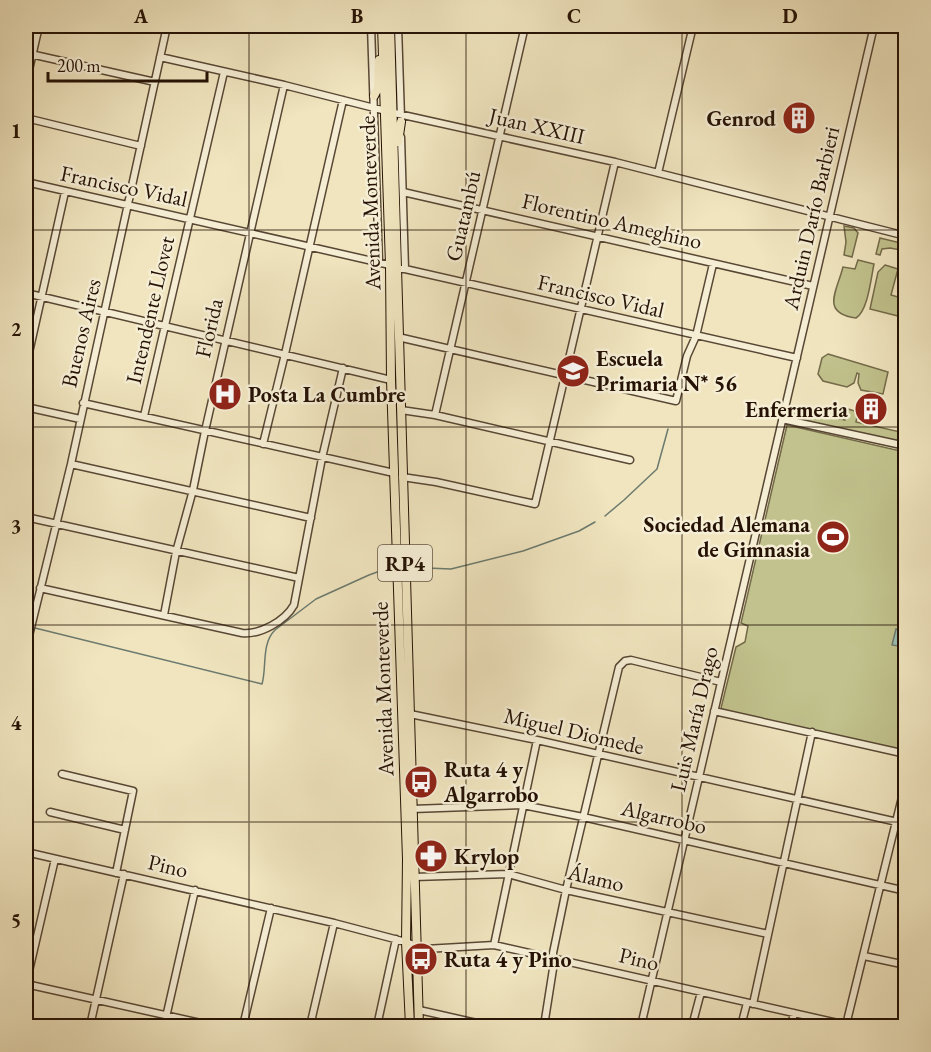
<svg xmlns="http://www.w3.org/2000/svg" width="931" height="1052" font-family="'EB Garamond',serif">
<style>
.green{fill:#c1c28d;stroke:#736a49;stroke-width:1.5}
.water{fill:#9abfb4;stroke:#6b7a6e;stroke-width:1.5}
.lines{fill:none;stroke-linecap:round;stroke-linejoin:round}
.stream{stroke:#6b7a6e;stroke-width:1.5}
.minor-casing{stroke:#584734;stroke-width:9}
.major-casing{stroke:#251205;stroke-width:10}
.minor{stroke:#f5eed5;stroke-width:6}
.major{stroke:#f0e5bf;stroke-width:8}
.grid{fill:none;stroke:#251205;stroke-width:1.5;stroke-opacity:0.55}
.labels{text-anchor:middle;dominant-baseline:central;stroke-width:5;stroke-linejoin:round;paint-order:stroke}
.shield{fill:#f5eed5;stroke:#635443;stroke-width:1.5}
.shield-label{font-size:21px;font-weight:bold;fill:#251205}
.poi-label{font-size:22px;font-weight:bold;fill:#251205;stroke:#f5eed5;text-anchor:start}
.street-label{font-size:22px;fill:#251205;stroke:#f5eed5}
.neatline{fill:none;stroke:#251205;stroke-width:2}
.grid-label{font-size:20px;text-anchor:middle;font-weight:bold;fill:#251205}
</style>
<rect width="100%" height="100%" fill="#f0e5bf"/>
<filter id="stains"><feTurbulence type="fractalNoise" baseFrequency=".00333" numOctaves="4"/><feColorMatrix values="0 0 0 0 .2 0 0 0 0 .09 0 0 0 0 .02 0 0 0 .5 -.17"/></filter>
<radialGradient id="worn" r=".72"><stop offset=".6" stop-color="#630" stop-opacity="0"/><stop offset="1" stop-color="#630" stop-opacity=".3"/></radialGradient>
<!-- green -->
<path class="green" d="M844,226l10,2 4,5 -6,24 -8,-2 2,-13z
M880,238l25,6v19l-6,-1 2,-12 -11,-2 -8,1 -2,6 -4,-1z
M858,260l16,4c-3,14 -6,47 -18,54 -36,-5 -19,-27 -13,-51l12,2z
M885,265l13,4 -7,26 14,4 -3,18 -32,-8 8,-37z
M828,354l60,18 -5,22 -22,-4 -3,-7 1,-9 -2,-1 -3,10 -7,4 -24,-6 -5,-7 4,-16z
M789,406l56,14 3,-11 10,3 -2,10 49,11v12l-119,-27z
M787,425l118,27v299l-182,-40 -2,-3 15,-61 9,-5 3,-16 -7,-3z"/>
<!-- water -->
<path class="water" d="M896,629l9,2v16l-13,-2z"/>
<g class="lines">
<!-- stream -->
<path class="stream" d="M605,516l19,-16 33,-31 11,-40
M410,572l17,-4 24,1 72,-18 56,-20 16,-9
M35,628l227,56c5,-17 -1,-40 13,-54l41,-31 53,-24 11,-4 8,2"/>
<defs>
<path id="minor" d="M371,26l8,237
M398,26l3,92
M26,53l129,29
M160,57l124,28 110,28 221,49 291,74
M26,83l13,-57
M26,118l115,28
M401,137l4,132
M658,173l35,-147
M26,182l364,83
M403,192l410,94
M397,269h8l392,89
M26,293l365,87
M398,337l278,64 11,-45 9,-20 17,-72
M26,366l39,-174
M83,403l311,70
M26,407l54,12
M401,410l34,5 195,45
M435,415l90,-389
M144,416l80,-344
M782,419l124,27
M263,444l22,-90 58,-254
M71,464l240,54
M402,477l34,5 99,22 80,-342
M26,517l273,61
M40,588l202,45c18,2 43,-12 52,-28l28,-147 21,-90
M164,615l12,-63 17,-62 12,-59 79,-346
M26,648l45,-184 96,-438
M714,711l192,43
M410,714l127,26 369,84
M62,774l71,17 -17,82
M412,809l111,-4 60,12 323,74
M50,812l75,18
M26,852l308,71 72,19 19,7 69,-4 357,81
M414,877l94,-3 58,16 202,44
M494,945l43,-205
M864,956l42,9
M26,984l188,42
M26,984l29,-125
M753,1004l59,-272
M419,1010l71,16
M846,1025l60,-244
M90,1026l34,-152
M164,1026l31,-136
M243,1026l28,-118
M310,1026l24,-103
M377,1026l19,-87
M544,1026l9,-57v-16l13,-63 53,-223 6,-6 6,-1 90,22
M641,1026l233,-1000
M692,1026l9,-34
M741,1026l6,-23
M791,1026l3,-13"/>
<path id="major" d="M382,26l8,239 1,115 16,479 -1,83 4,84
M390,26l29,1000
M374,96l4,-8 1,-28
M398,142l3,-20"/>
</defs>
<!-- minor casing -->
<use href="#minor" class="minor-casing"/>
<!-- major casing -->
<use href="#major" class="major-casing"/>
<!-- minor -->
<use href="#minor" class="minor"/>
<!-- major -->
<use href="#major" class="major"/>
</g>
<!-- grid -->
<path class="grid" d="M249,26v1000M466,26v1000M682,26v1000M26,230h880M26,427h880M26,625h880M26,822h880"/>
<!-- icons -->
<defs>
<symbol id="building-disc" viewBox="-11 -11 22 22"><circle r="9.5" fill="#8f2418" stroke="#f5eed5"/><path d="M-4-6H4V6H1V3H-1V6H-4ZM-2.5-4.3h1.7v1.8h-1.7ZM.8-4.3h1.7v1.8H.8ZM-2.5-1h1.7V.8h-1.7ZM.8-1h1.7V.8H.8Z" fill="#fff"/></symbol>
<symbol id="school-disc" viewBox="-11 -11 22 22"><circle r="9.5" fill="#8f2418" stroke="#f5eed5"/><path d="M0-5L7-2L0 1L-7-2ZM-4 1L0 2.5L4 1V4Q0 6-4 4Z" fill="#fff"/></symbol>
<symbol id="hospital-disc" viewBox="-11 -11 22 22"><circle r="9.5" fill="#8f2418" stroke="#f5eed5"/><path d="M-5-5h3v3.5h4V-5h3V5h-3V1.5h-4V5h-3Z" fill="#fff"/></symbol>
<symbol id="stadium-disc" viewBox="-11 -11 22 22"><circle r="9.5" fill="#8f2418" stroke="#f5eed5"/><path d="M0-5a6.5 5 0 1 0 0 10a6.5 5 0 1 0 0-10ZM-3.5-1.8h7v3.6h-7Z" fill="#fff"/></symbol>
<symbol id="bus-disc" viewBox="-11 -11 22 22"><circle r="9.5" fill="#8f2418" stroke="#f5eed5"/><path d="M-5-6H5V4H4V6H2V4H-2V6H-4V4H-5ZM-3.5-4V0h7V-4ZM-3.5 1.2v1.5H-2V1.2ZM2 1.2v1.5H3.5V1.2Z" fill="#fff"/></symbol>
<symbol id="pharmacy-disc" viewBox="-11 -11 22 22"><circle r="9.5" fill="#8f2418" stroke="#f5eed5"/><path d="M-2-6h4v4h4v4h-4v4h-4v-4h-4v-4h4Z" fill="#fff"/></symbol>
</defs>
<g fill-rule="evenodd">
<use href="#building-disc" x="780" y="99" width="38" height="38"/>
<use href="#school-disc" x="554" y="352" width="38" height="38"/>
<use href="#hospital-disc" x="206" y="375" width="38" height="38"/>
<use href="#building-disc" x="852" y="390" width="38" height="38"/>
<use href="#stadium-disc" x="814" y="518" width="38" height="38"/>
<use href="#bus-disc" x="402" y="763" width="38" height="38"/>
<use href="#pharmacy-disc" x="412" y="837" width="38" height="38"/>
<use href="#bus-disc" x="402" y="940" width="38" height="38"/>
</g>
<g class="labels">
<!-- shield labels -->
<rect class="shield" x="378" y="545" width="54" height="36" rx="4.5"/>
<g class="shield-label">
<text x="405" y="563">RP4</text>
</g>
<!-- poi labels -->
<g class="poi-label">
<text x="776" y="118" text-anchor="end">Genrod</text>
<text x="596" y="358">Escuela<tspan x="596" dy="25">Primaria N* 56</tspan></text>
<text x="248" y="394">Posta La Cumbre</text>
<text x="848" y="409" text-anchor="end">Enfermeria</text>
<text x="810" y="524" text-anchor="end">Sociedad Alemana<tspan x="810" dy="25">de Gimnasia</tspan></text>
<text x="444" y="769">Ruta 4 y<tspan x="444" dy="25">Algarrobo</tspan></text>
<text x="454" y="856">Krylop</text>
<text x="444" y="959">Ruta 4 y Pino</text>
</g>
<!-- street labels -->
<g class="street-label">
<text transform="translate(537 126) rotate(13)">Juan XXIII</text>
<text transform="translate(124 186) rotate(12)">Francisco Vidal</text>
<text transform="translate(370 203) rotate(-92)">Avenida Monteverde</text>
<text transform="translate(463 216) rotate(-77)">Guatambú</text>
<text transform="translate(811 218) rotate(-77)">Arduin Darío Barbieri</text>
<text transform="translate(612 221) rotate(13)">Florentino Ameghino</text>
<text transform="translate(601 296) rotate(13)">Francisco Vidal</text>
<text transform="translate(150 310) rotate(-77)">Intendente Llovet</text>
<text transform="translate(209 328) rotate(-77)">Florida</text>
<text transform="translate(81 333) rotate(-77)">Buenos Aires</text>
<text transform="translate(383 689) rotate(-92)">Avenida Monteverde</text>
<text transform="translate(694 719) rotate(-77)">Luis María Drago</text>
<text transform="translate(574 731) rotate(13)">Miguel Diomede</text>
<text transform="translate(664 817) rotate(13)">Algarrobo</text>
<text transform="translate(168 866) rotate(13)">Pino</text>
<text transform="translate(596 878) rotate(13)">Álamo</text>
<text transform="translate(639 959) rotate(13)">Pino</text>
</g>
</g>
<!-- margin -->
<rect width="931" height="1052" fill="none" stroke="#f0e5bf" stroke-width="66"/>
<!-- scale -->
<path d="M48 72v9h159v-9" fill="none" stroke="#251205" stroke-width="3"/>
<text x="57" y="72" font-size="18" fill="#251205" stroke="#f5eed5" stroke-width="4.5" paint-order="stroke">200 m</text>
<rect x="33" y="33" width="865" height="986" class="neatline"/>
<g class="grid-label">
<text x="141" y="23">A</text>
<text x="357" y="23">B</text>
<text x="574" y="23">C</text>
<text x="790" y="23">D</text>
<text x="16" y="138">1</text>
<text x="16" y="336">2</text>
<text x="16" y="533">3</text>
<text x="16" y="730">4</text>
<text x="16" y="927">5</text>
</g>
<rect width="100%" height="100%" filter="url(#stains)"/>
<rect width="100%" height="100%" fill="url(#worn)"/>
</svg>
